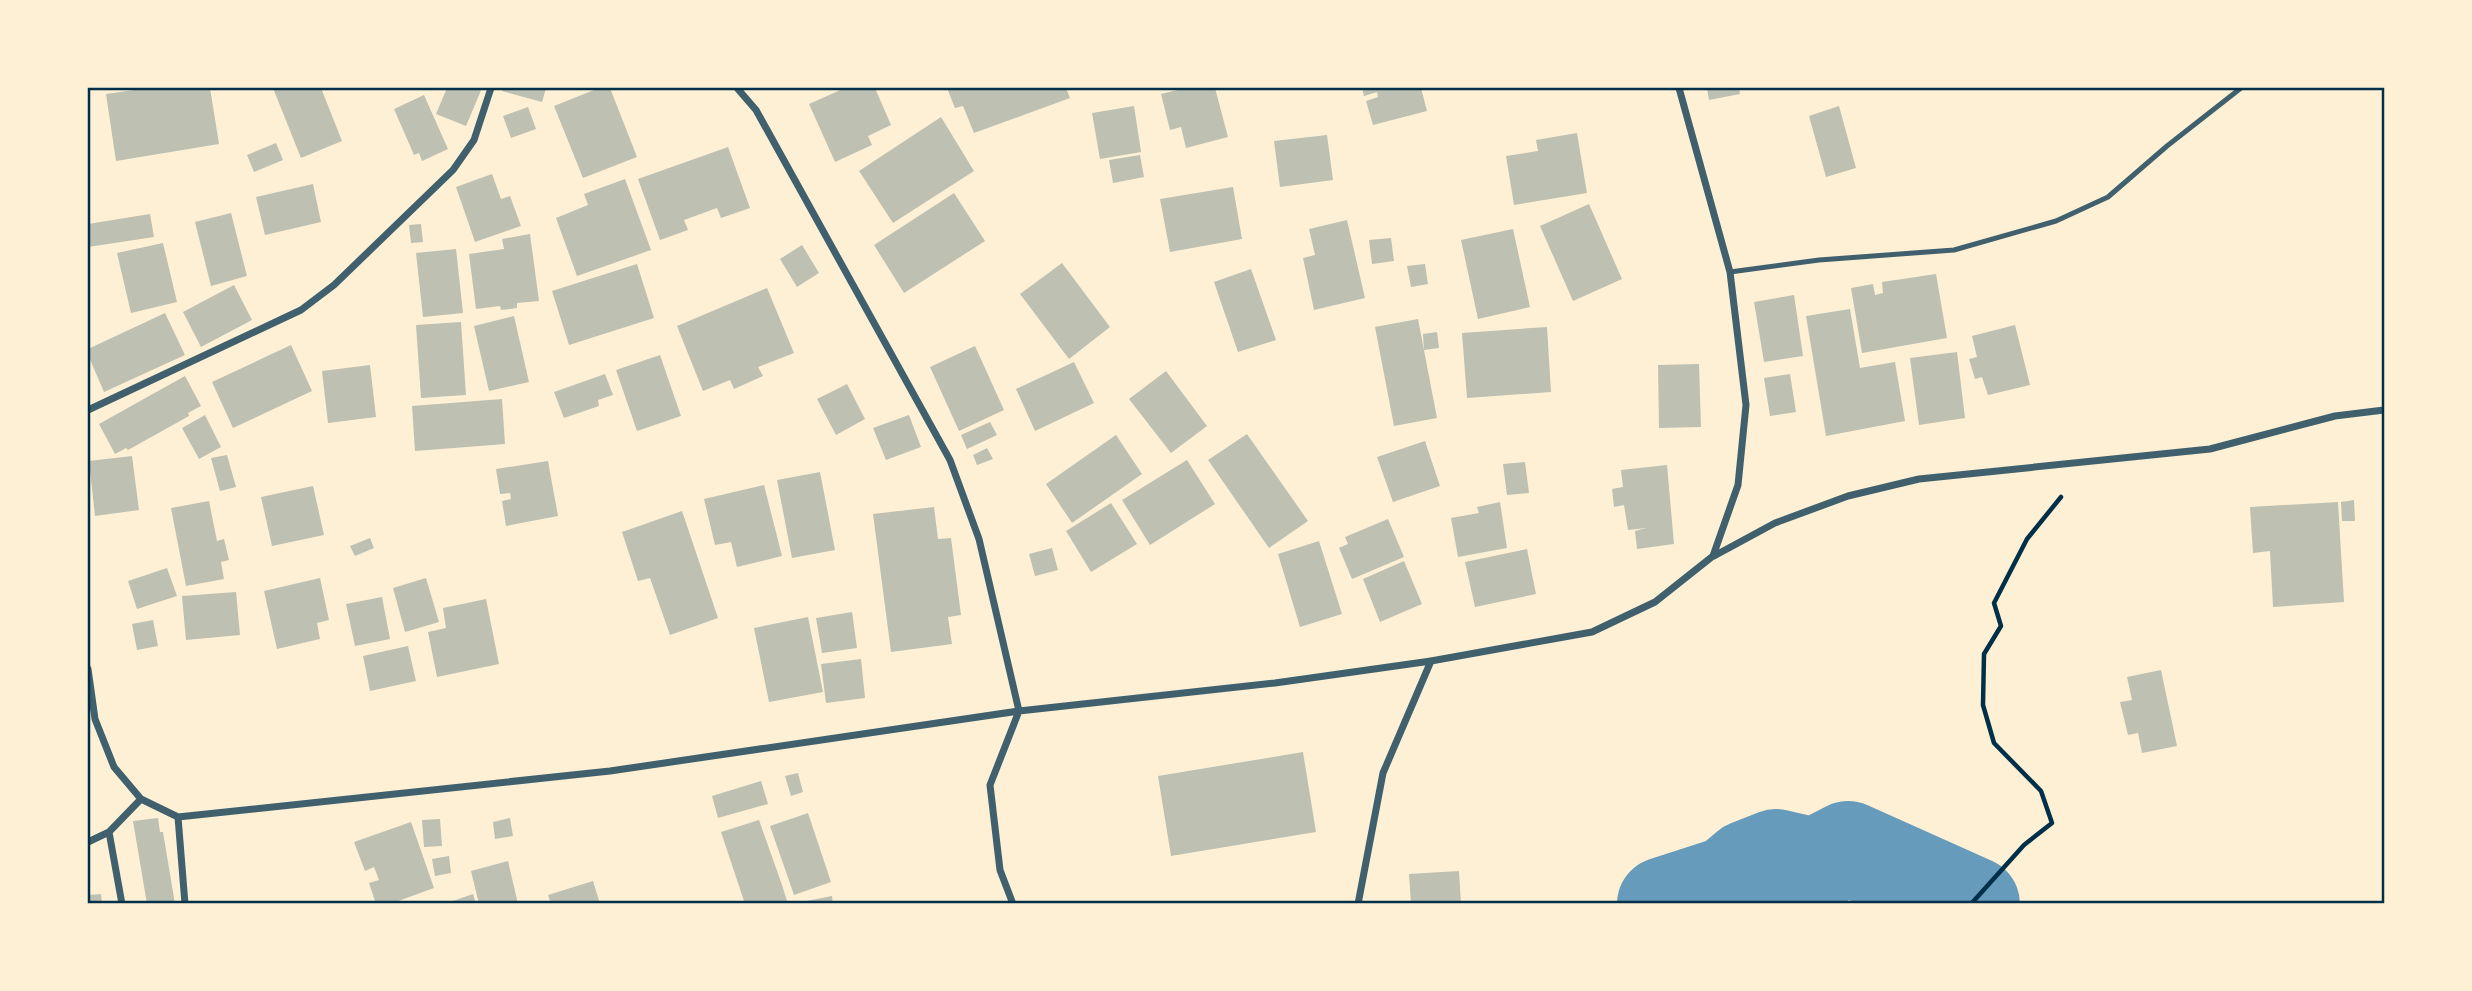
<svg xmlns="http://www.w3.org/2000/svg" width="2472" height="991" font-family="Spectral,serif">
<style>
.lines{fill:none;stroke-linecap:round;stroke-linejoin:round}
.river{stroke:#669bbc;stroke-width:94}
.building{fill:#bec0b2}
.path{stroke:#003049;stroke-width:4.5}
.service{stroke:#3f606c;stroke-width:5}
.minor{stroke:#3f606c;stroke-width:7}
.neatline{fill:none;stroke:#003049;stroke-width:2.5}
</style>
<rect width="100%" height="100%" fill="#fdf0d5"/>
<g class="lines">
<!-- river -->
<path class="river" d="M1664,904l65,-21 19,-16 28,-11 39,9 33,-17 125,56"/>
</g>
<!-- building -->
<path class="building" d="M148,88h62l9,56 -103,17 -10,-67z
M273,88h48l21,53 -41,17z
M447,88h35l-16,38 -30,-12z
M503,88h43l-4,14 -40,-11z
M599,88h11l27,69 -54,21 -29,-72z
M845,88h30l16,37 -23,11 4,9 -37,17 -26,-58z
M947,88h119l4,10 -96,35 -11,-27 -8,2z
M1186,88h29l13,49 -42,11 -5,-21 -11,3 -9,-36z
M1362,88h59l6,23 -54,14 -7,-24 12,-4 -1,-5 -13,4z
M1707,88h32l1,6 -31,6z
M424,95l24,54 -26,12 -3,-8 -5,2 -20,-46z
M1134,106l7,46 -41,7 -8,-46z
M1839,106l17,62 -30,9 -17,-61z
M528,107l8,22 -25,9 -8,-22z
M941,117l33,54 -81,52 -34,-52z
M1577,133l10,60 -73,12 -8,-49 32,-5 -2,-11z
M1327,135l6,45 -53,7 -6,-46z
M276,143l7,17 -29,12 -7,-17z
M728,147l22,61 -29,10 -4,-10 -33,12 4,10 -28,10 -22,-61z
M1140,155l4,22 -31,6 -4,-23z
M492,174l9,25 9,-3 11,30 -46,16 -19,-55z
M625,179l26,71 -74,26 -21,-58 32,-13 -4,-11z
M313,184l8,38 -56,13 -9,-38z
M1233,187l9,52 -72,13 -10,-53z
M954,193l31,48 -81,52 -30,-48z
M1589,204l33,75 -49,22 -33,-75z
M231,213l16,63 -36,10 -16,-64z
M150,214l4,23 -66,10v-23z
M1347,220l18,78 -51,12 -11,-52 12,-3 -6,-26z
M421,224l2,18 -12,1 -2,-18z
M1513,229l17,78 -52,12 -17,-79z
M530,234l9,67 -22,2v5l-16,2 -1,-4 -24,3 -7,-55 35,-5 -2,-10z
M1391,238l3,23 -22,3 -3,-24z
M163,243l14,59 -46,11 -14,-60z
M802,245l17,28 -22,14 -17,-28z
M456,249l7,64 -40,4 -7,-64z
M1062,263l48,64 -41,32 -49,-65z
M637,264l17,54 -85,27 -17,-54z
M1425,264l3,20 -17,3 -4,-21z
M1251,269l25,71 -38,12 -24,-70z
M1936,274l11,64 -85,15 -11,-65 22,-4 2,11 8,-2 -1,-11z
M234,285l18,35 -51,27 -18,-35z
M767,288l27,65 -36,14 5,9 -29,13 -4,-9 -27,11 -26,-65z
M1794,295l9,61 -39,6 -10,-60z
M1850,309l10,59 35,-6 10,59 -79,15 -20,-120z
M165,313l20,42 -81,37 -16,-37v-6z
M514,316l15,66 -40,9 -15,-65z
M1418,319l19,99 -43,8 -19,-99z
M461,322l5,73 -45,3 -5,-73z
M2015,325l15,60 -42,10 -6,-18 -7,2 -6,-20 8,-2 -5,-21z
M1547,327l4,65 -84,6 -5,-65z
M1437,332l2,16 -15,2 -1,-16z
M291,345l21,46 -79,37 -21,-46z
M975,346l29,64 -45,21 -29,-64z
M1957,352l8,66 -46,7 -9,-67z
M660,355l21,61 -44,15 -21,-61z
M1074,362l20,41 -59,28 -19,-42z
M1699,364l2,63 -42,1 -1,-63z
M370,365l6,52 -48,6 -6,-52z
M1166,371l41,55 -36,27 -42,-54z
M605,374l8,21 -15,5 1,6 -35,12 -10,-26z
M1790,374l6,38 -26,4 -6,-38z
M185,376l16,30 -13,7 1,3 -61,34 -2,-2 -11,6 -16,-30z
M847,384l18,35 -29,16 -19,-36z
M502,399l3,45 -90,7 -3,-45z
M205,415l16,32 -22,12 -17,-31z
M909,415l12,32 -35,13 -13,-32z
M990,422l7,13 -30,14 -6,-14z
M1247,434l61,87 -39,27 -61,-88z
M1116,435l26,39 -70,49 -26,-39z
M1425,441l15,45 -47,16 -16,-45z
M987,448l6,11 -16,6 -4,-10z
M227,455l9,32 -16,4 -9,-33z
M132,456l7,54 -44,6 -6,-55z
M1187,460l28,44 -65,41 -28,-45z
M548,461l10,55 -52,10 -4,-25 9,-2 -1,-6 -10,1 -4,-25z
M1525,462l4,31 -22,2 -4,-31z
M1667,465l7,79 -37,5 -2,-18 11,-3 -18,2 -4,-25 -10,2 -2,-18 11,-2 -2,-17z
M820,472l15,78 -43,8 -15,-78z
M764,485l18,71 -45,11 -6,-25 -16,3 -11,-46z
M313,486l11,49 -52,11 -11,-49z
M2354,500l1,21h-13l-1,-19z
M209,501l8,40 7,-2 5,21 -8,2 3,17 -38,7 -15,-78z
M1500,502l7,46 -49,9 -7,-39 28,-5 -2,-6z
M2338,502l6,100 -71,5 -3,-56 -17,2 -3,-46z
M1111,503l26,41 -46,28 -25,-41z
M934,507l4,32 13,-1 10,77 -13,2 4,27 -61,8 -18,-138z
M682,511l36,107 -48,17 -20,-57 -12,3 -16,-49z
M1388,519l16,38 -52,22 -13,-31 9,-4 -3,-7z
M370,538l4,10 -19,8 -5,-10z
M1319,541l23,73 -42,13 -22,-73z
M1052,548l6,22 -23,6 -6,-22z
M1527,549l9,45 -61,13 -10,-45z
M1404,561l18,43 -42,18 -17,-43z
M167,568l10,28 -40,13 -9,-28z
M320,578l9,42 -12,3 3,16 -43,10 -13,-58z
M426,578l13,44 -34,10 -12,-44z
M236,592l4,43 -54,5 -4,-44z
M382,597l8,42 -35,7 -9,-42z
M486,599l13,65 -62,13 -9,-45 18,-4 -3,-20z
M852,612l5,36 -35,5 -6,-35z
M808,617l15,75 -54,10 -15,-74z
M153,620l5,26 -21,4 -5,-26z
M408,646l8,35 -46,10 -7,-35z
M861,659l4,39 -39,5 -5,-39z
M2161,670l16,76 -35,7 -4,-20 -10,2 -8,-33 12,-2 -5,-23z
M1303,752l13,80 -145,24 -13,-80z
M798,773l5,19 -12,4 -6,-20z
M761,781l7,23 -50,14 -6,-22z
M808,813l23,69 -37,13 -24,-69z
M158,818l2,14h3l12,72h-28l-14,-83z
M510,818l3,18 -18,3 -2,-17z
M440,819l2,27 -18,1 -2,-27z
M759,820l23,65 6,19h-43l-24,-72z
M411,822l23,66 -44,16h-14l-7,-21 10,-3 -5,-13 -9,4 -11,-29z
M449,856l2,17 -16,3 -3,-17z
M508,861l10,43h-39l-8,-33z
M1459,871l2,33h-50l-2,-30z
M593,881l7,23h-49l-3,-9z
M101,894l1,10h-14v-9z
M473,894l3,10h-29v-1z
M832,896l1,8h-32v-2z"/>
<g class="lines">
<!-- path -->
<path class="path" d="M1971,904l53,-59 28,-22 -11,-32 -47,-48 -11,-38 1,-51 17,-28 -7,-23 33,-64 34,-42"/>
<!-- service -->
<path class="service" d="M1730,272l89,-12 135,-10 102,-29 52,-24 59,-51 74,-58"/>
<!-- minor -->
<path class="minor" d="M737,88l19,22 194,350 29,79 40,172 -29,74 10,85 13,34
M88,410l213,-100 33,-25 119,-115 21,-30 17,-52
M1714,556l61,-33 73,-27 71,-17 291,-30 125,-33 49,-6
M88,669l7,50 19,48 27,32 37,18 432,-46 409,-60 256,-28 156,-22 161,-29 63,-30 58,-46 25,-71 8,-80 -16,-133 -51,-184
M178,817l7,87
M88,842l21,-10
M122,904l-13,-72 32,-33
M1358,904l25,-131 48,-112"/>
</g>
<!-- border -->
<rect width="2472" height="991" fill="none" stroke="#fdf0d5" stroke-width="178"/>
<rect x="89" y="89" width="2294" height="813" class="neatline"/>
</svg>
